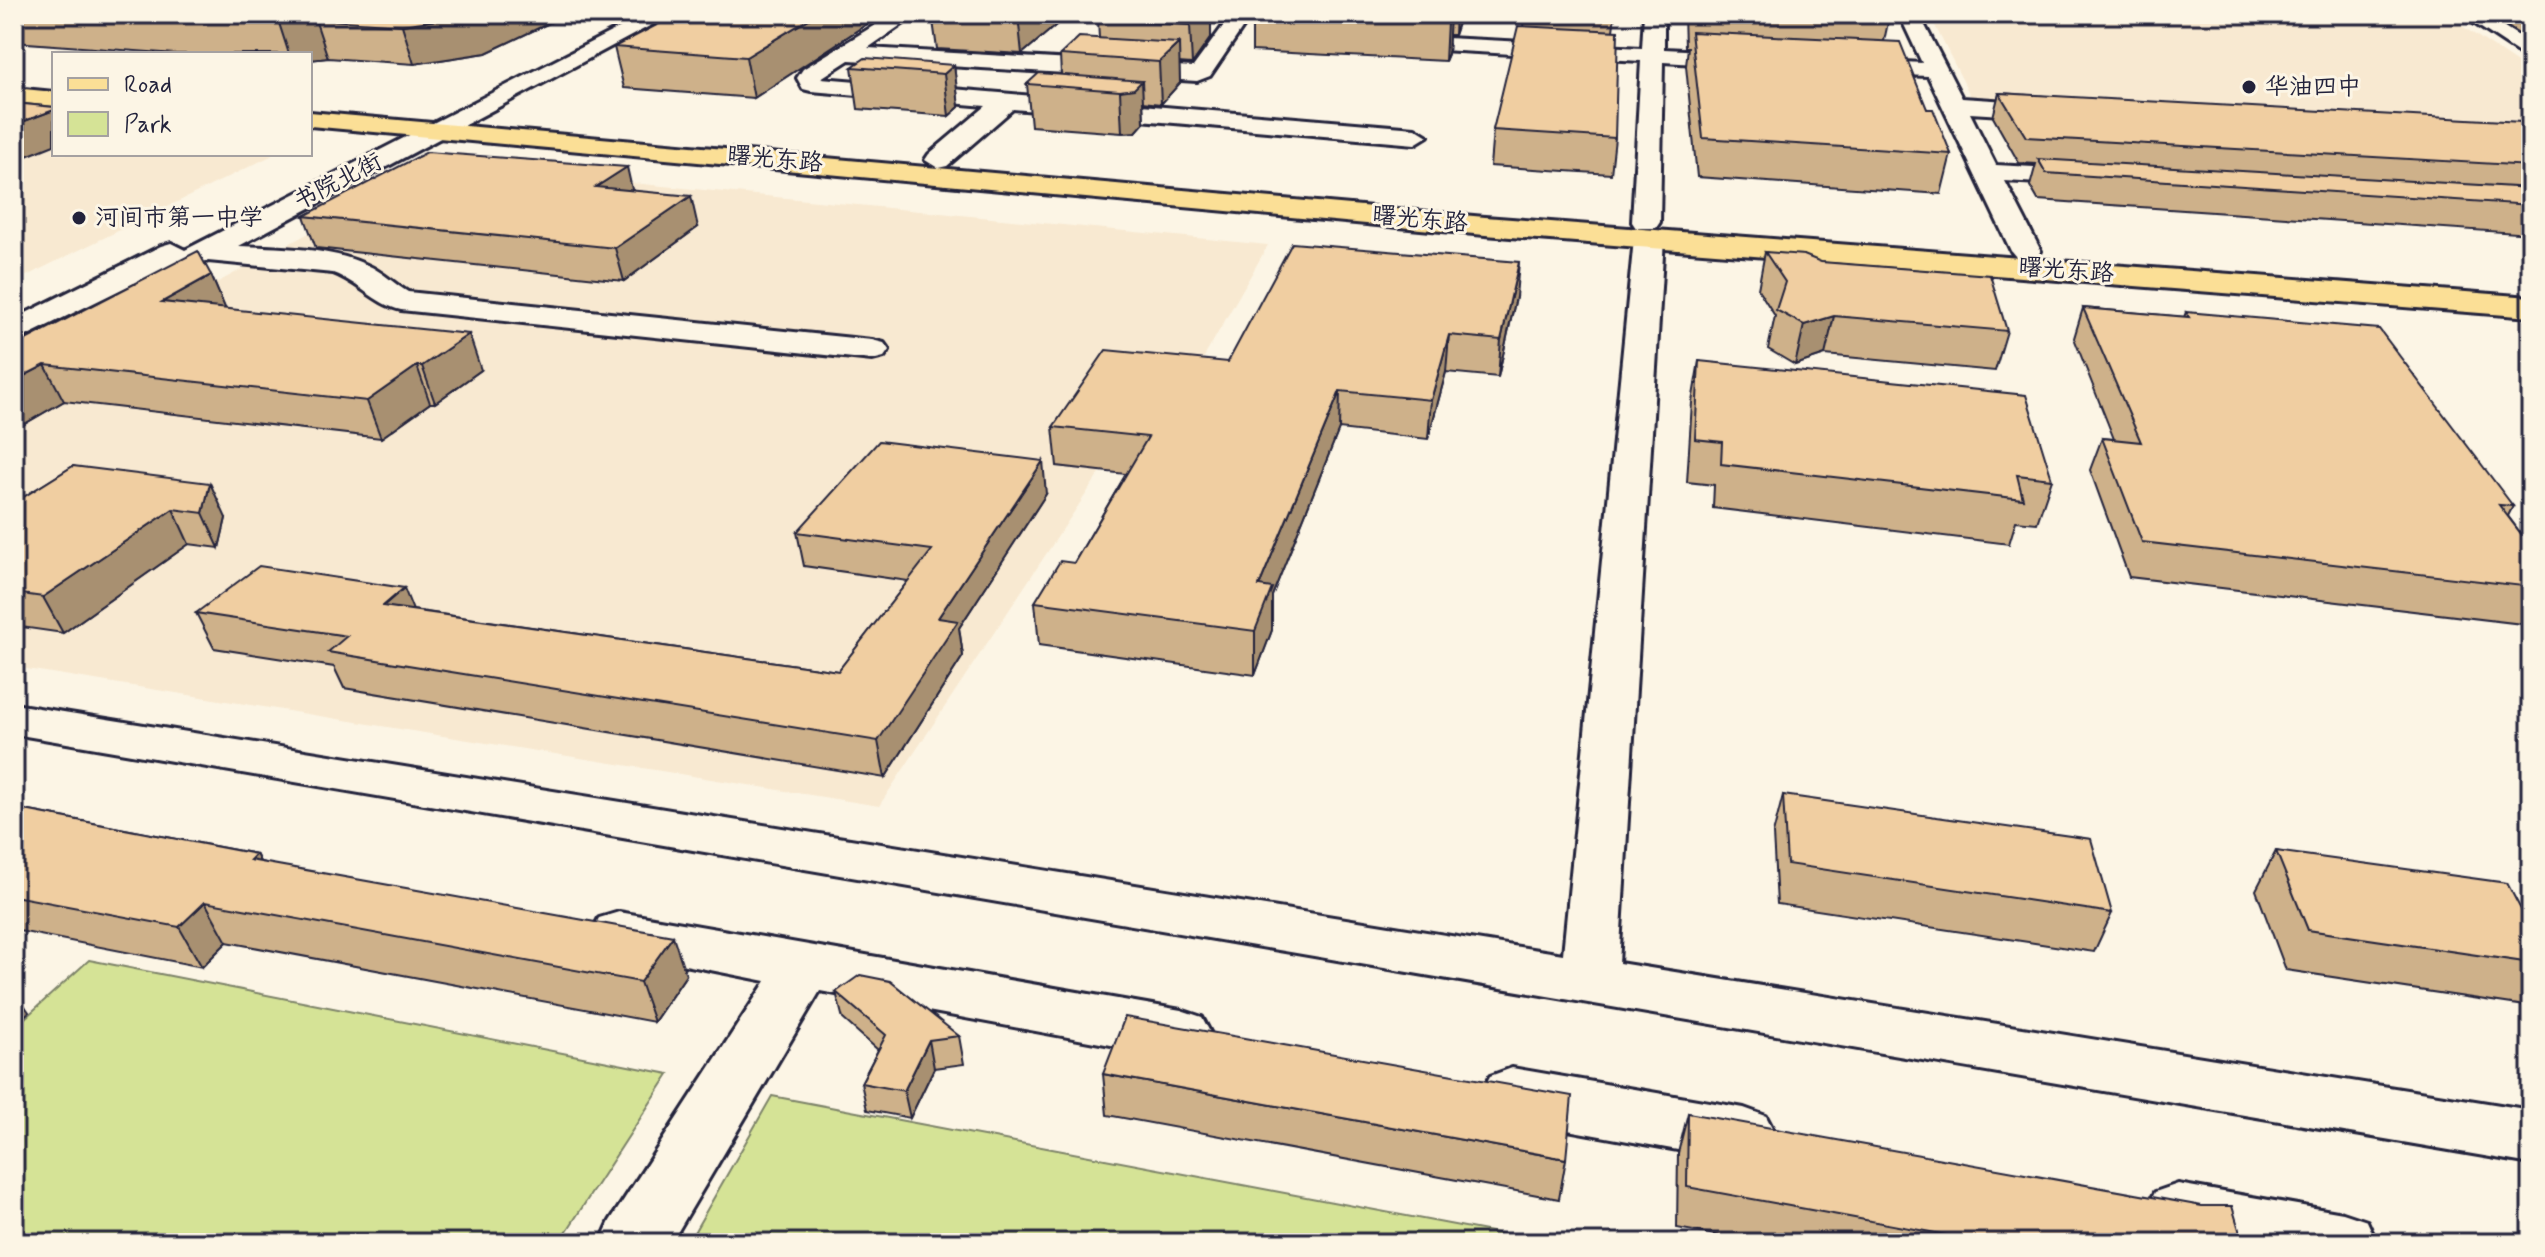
<svg xmlns="http://www.w3.org/2000/svg" width="2545" height="1257" font-family="Mynerve,'LXGW WenKai TC',sans-serif">
<style>
.built{fill:#f8e9d1}
.green{fill:#d5e396;stroke:#7c8268;stroke-width:2}
.lines{fill:none;stroke-linecap:round;stroke-linejoin:round}
.minor-casing{stroke:#22223b;stroke-width:6}
.major-casing{stroke:#22223b;stroke-width:6}
.minor{fill:#fcf5e5;fill-rule:evenodd}
.major{fill:#fbdf96;fill-rule:evenodd}
.wall{fill:#ceb18a;stroke:#22223b;stroke-width:2}
.shaded-wall{fill:#a89071;stroke:#22223b;stroke-width:2}
.building{fill:#f0cea1;stroke:#22223b;stroke-width:2}
.poi-dot{fill:#22223b;stroke:#fcf5e5;stroke-width:3}
.labels{text-anchor:middle;dominant-baseline:central;stroke-width:6;stroke-linejoin:round;paint-order:stroke}
.far-poi-label{font-size:24px;fill:#22223b;stroke:#fcf5e5;text-anchor:start}
.far-street-label{font-size:24px;fill:#22223b;stroke:#fcf5e5}
</style>
<rect width="100%" height="100%" fill="#fcf5e5"/>
<filter id="ink" filterUnits="userSpaceOnUse"><feTurbulence type="fractalNoise" baseFrequency=".0125" numOctaves="2"/><feDisplacementMap in="SourceGraphic" scale="16" xChannelSelector="R" yChannelSelector="G"/><feConvolveMatrix kernelMatrix="1 2 1 2 8 2 1 2 1" color-interpolation-filters="sRGB"/></filter>
<g filter="url(#ink)">
<!-- built -->
<path class="built" d="M1929,14h515l87,58v60l-558,-31z
M14,120l40,3v31h221l-261,128z
M437,164l831,81 -81,142 -28,-3 -280,422 -865,-139v-275z"/>
<!-- green -->
<path class="green" d="M89,960l580,114 -110,169h-545v-215z
M772,1096l777,147h-861z"/>
<g class="lines">
<defs>
<path id="minor" d="M646,14h26l-433,232c41,2 89,1 128,19 15,6 27,19 41,27l464,48 12,3 5,7 -5,7 -12,3 -471,-50c-26,-6 -43,-28 -68,-37l-125,-12 -60,29 -14,-7 -120,59v-23l147,-73 10,-3 14,7z
M893,14h24l-49,34 325,19 39,-53h20l-42,62 -13,5 -348,-21 -28,18 594,50 13,8 -13,8 -402,-35 -66,57 -9,2 -13,-8 4,-6 57,-48 -175,-15 -8,-2 -6,-11 6,-9z
M1644,14h20v35l82,4 11,7 -11,7 -83,-5 -3,160 -4,6h-20l-4,-6 9,-161 -254,-14 -11,-6 11,-6 255,13z
M1899,14h20l43,84 91,6 12,7 -12,7 -83,-5 26,52 96,5 9,2 4,6 -4,6 -9,2 -87,-5 36,70 -5,6h-20l-5,-6 -83,-175 -78,-3 -11,-7 11,-7 72,4z
M2460,14h24l47,30v17z
M1649,230l10,3 5,6 -45,724 912,147v54l-2517,-430v-30l1549,250 71,-715 5,-6z
M619,912l562,98 21,7 9,17 -9,17 -21,7 -361,-67 -149,252h-71l10,-22 156,-240 -167,-33 -8,-15 8,-15z
M1512,1068l232,40 22,8 10,19 -10,19 -22,8 -232,-42 -22,-8 -9,-18 9,-18z
M2178,1184l165,29 24,8 10,22 -199,-1 -23,-8 -10,-21 10,-21z"/>
<path id="major" d="M14,88l40,4v14l-40,-4z
M310,112l1175,105 1046,80v20l-1046,-82 -1175,-109z"/>
</defs>
<!-- minor casing -->
<use href="#minor" class="minor-casing"/>
<!-- major casing -->
<use href="#major" class="major-casing"/>
<!-- minor -->
<use href="#minor" class="minor"/>
<!-- major -->
<use href="#major" class="major"/>
</g>
<!-- wall -->
<path class="wall" d="M14,14h554l-82,39 -72,11 -86,-6 -18,2v-6h-134l-162,-12z
M678,14h204l-128,84 -130,-10 -10,-41z
M932,14h137l-47,40 -85,-5z
M1211,14v23l-19,27 -13,-1 1,20 -19,21 -18,-2 1,21 -8,9 -14,1 -91,-7 -4,-42 34,-9 -1,-20 39,-17 -1,-18z
M1252,14h209l-7,21h-5l-1,19 -3,7 -193,-10z
M1525,14h90l-2,17 2,107 -4,36 -121,-8 3,-36 30,-104z
M1684,14h203l2,4 -5,23 43,68 24,45 -10,40 -244,-17 -11,-111 2,-19h-3z
M2488,14h43v28z
M954,65l5,42 -10,9 -91,-7 -6,-42z
M1999,93l532,36v105l-493,-34 -8,-14 6,-22 -17,-1 -26,-46z
M633,190l65,37 -74,54 -308,-33 -12,-32z
M1765,252l242,79 -12,40 -170,-16 -30,10 -27,-16 7,-33 -17,-27z
M211,275l14,34 256,61 -46,33h-5l-49,35 -317,-37 -50,29v-84z
M1516,297l-18,80 -52,-5 -18,67 -89,-10 -67,167v34l-17,45 -216,-30 -4,-43 39,-39 52,-89 -69,-8 -4,-39 175,-65z
M2083,308l101,9 2,-5 327,194 -5,10 23,31v78l-402,-48 -39,-107 12,-32 12,1 -40,-101z
M1699,361l353,118 -15,44 -21,-2 -7,23 -296,-36 1,-23 -27,-3 5,-80z
M73,466l153,52 -7,30 -30,-4 -126,89 -49,-7v-123z
M1046,494l-87,134 4,28 -78,122 -541,-90 -10,-21 -120,-19 -18,-35 217,-3 425,61 70,-90 -104,-15 -7,-34z
M1783,795l329,118 -18,39 -317,-48 -4,-70z
M14,808l242,46 4,8 426,113 -32,47 -427,-80 -25,25 -188,-37z
M2276,851l255,68v97l-6,-10 -239,-36 -30,-80z
M836,992l123,44 5,28 -30,4 -24,50 -43,-8 -6,-27 17,-33 -35,-31z
M1103,1074l463,85 -7,40 -452,-84z
M1688,1113l555,130h-485l-81,-15 1,-75z"/>
<!-- shaded-wall -->
<path class="shaded-wall" d="M476,14h92l-82,39 -72,11 -12,-39z
M817,14h65l-128,84 -8,-41z
M1020,14h49l-47,40 -4,-39z
M1199,14h12v23l-19,27 -2,-39z
M1455,14h6l-7,21z
M1450,15l-2,39 -3,7 2,-39z
M315,19l13,39 -18,2v-6h-21l-10,-31z
M1179,43l1,40 -19,21 -2,-42z
M954,65l5,42 -10,9 -5,-42z
M1142,81l2,42 -8,9 -14,1 -2,-42z
M54,110v35l-40,16v-36z
M627,167l7,31 -38,-11z
M691,196l7,31 -74,54 -9,-33z
M1519,262l-3,35 -18,80 3,-37z
M211,275l15,35 -64,-8z
M1834,316l-9,39 -30,10 9,-40z
M469,334l12,36 -46,33 -13,-37z
M1449,335l-3,37 -18,67 3,-39z
M45,365l19,36 -50,29v-49z
M417,366l13,37 -49,35 -14,-37z
M1340,391l-1,38 -67,167v34l-17,45v-44l4,-45z
M1043,461l3,33 -87,134 4,28 -78,122 -7,-37 60,-123z
M210,483l16,35 -7,30 -16,-35z
M173,509l16,35 -126,89 -20,-36z
M404,588l14,35 -35,-17z
M256,854l20,40 -26,-34z
M205,902l22,40 -25,25 -23,-40z
M673,936l13,39 -32,47 -14,-40z
M14,990l15,22 -15,13z
M929,1040l5,28 -24,50 -6,-27z"/>
<!-- building -->
<path class="building" d="M139,14h337l-74,11 -87,-6 -36,4z
M678,14h139l-71,43 -132,-10z
M1105,14h94l-9,11 -92,-5z
M1288,14h142l20,1 -3,7z
M1800,14h87l2,4z
M1518,26l100,5 -3,107 -122,-8z
M1691,32l209,10 27,67h6l18,45 -248,-16z
M1079,37l100,6 -20,19 -99,-7z
M865,58l89,7 -10,9 -92,-7z
M1039,73l103,8 -8,8 -14,2 -93,-7z
M1999,93l523,29 9,7v37l-505,-29z
M14,103l40,4v3l-40,15z
M427,152l200,15 -31,20 95,9 -76,52 -311,-32z
M2038,159l493,29v17l-485,-32z
M1292,243l227,19 -18,78 -52,-5 -18,65 -91,-9 -81,195 13,2 -17,43 -220,-29 25,-41 14,2 74,-126 -95,-10 53,-77 122,12z
M198,251l13,24 -49,27 307,32 -47,32h-5l-50,35 -322,-36 -31,16v-35z
M1765,252l39,3 17,7 169,13 17,56 -173,-15 -30,9 -28,-15 9,-28z
M2083,308l106,9 -3,-5 193,17 134,177 -14,-1 32,42v40l-389,-45 -40,-104 39,4z
M1699,361l327,34 26,84 -35,-4 6,24 -302,-35 1,-22 -27,-3z
M879,441l164,20 -105,157 20,3 -80,120 -550,-89 19,-16 -151,-23 63,-47 145,22 -21,18 455,65 94,-121 -135,-18z
M73,466l137,17 -7,30 -30,-4 -130,88 -29,-4v-90z
M1783,795l308,44 21,74 -325,-49z
M14,808l242,46 -6,6 423,76 -33,46 -435,-80 -26,25 -165,-31z
M2276,851l231,32 19,36h5v44l-223,-33z
M860,975l30,6 69,55 -30,4 -25,51 -43,-8 25,-48 -50,-43z
M1125,1017l447,79 -6,63 -463,-85z
M1688,1113l514,93h30l11,37h-253l-303,-56z"/>
</g>
<!-- markers -->
<g class="poi-dot">
<circle cx="2249" cy="87" r="8"/>
<circle cx="79" cy="218" r="8"/>
</g>
<g class="labels">
<!-- far-poi labels -->
<g class="far-poi-label">
<text x="2265" y="87">华油四中</text>
<text x="95" y="218">河间市第一中学</text>
</g>
<!-- far-street labels -->
<g class="far-street-label">
<text transform="translate(775 160) rotate(5)">曙光东路</text>
<text transform="translate(338 182) rotate(-27)">书院北街</text>
<text transform="translate(1420 220) rotate(5)">曙光东路</text>
<text transform="translate(2066 271) rotate(4)">曙光东路</text>
</g>
</g>
<!-- margin -->
<rect width="2545" height="1257" fill="none" stroke="#fcf5e5" stroke-width="48"/>
<rect x="24" y="24" width="2497" height="1209" fill="none" stroke="#22223b" stroke-width="3" filter="url(#ink)"/>
<!-- legend -->
<rect x="52" y="52" width="260" height="104" fill="#fcf5e5" stroke="#a5a1a1" stroke-width="2"/>
<rect x="68" y="78" width="40" height="12" fill="#fbdf96" stroke="#a5a1a1" stroke-width="2"/>
<text x="124" y="92" font-size="24" fill="#22223b">Road</text>
<rect x="68" y="112" width="40" height="24" fill="#d5e396" stroke="#a5a1a1" stroke-width="2"/>
<text x="124" y="132" font-size="24" fill="#22223b">Park</text>
</svg>
